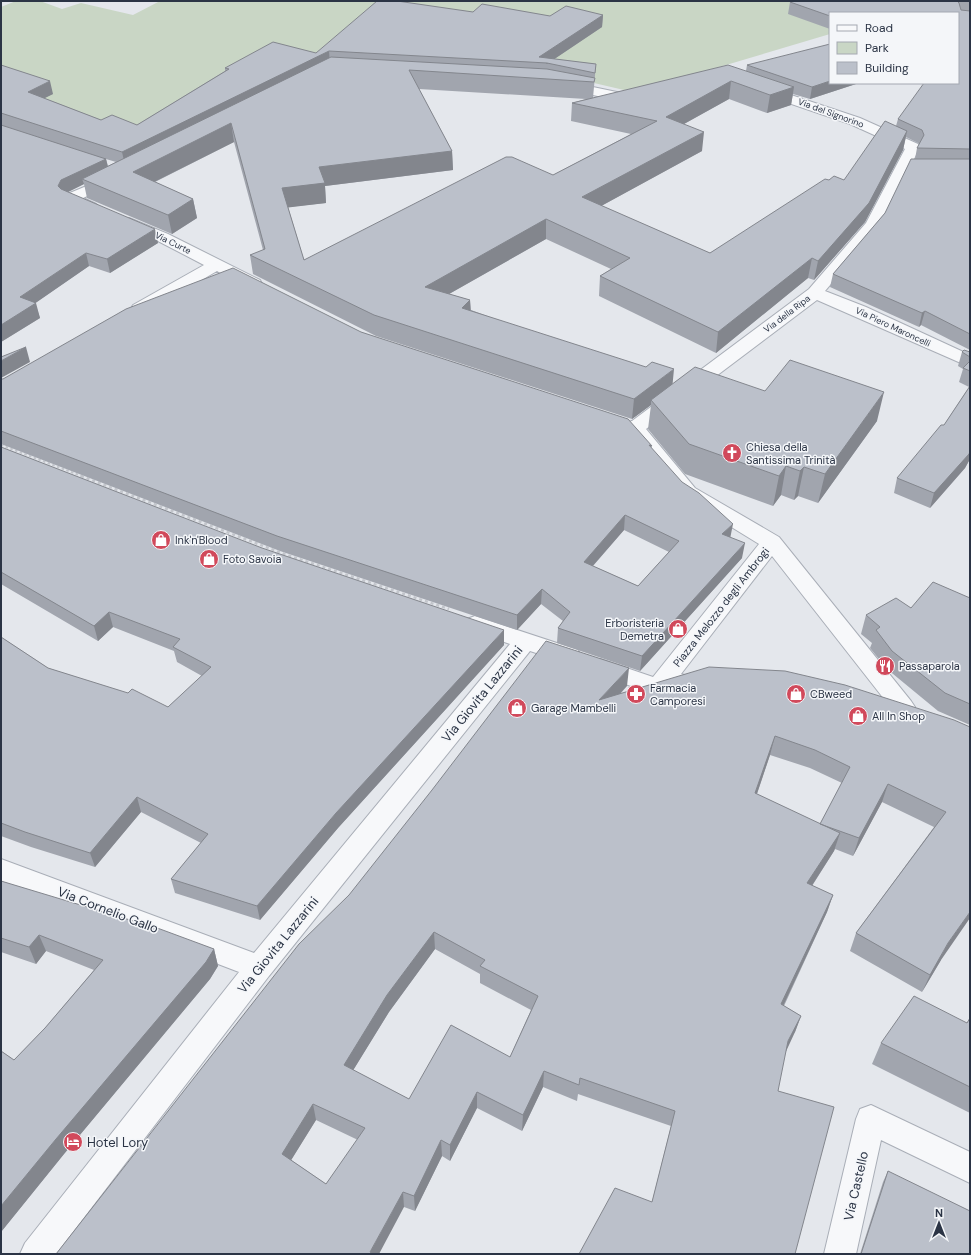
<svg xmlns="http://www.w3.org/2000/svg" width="971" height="1255" font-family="'DM Sans',sans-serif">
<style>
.green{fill:#c9d6c5}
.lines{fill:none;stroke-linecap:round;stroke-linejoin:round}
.minor-casing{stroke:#a9aeb7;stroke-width:2}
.path-far1{stroke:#c2c5cb;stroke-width:2;stroke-dasharray:2.5 2.5;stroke-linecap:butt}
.path{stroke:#c2c5cb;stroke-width:2.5;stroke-dasharray:3 3;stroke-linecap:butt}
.minor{fill:#f7f8fa;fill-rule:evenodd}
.wall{fill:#a1a5ae;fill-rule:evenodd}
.shaded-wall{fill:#83868d}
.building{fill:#bbc0ca;stroke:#83868d;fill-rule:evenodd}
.labels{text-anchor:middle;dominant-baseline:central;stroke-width:3;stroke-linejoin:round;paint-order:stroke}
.far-street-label{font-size:9px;fill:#2b3445;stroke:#f4f6f9}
.poi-label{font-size:11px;fill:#2b3445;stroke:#f4f6f9;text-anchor:start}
.street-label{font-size:11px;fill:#2b3445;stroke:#f4f6f9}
.near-street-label{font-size:13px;fill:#2b3445;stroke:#f4f6f9}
.near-poi-label{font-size:13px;fill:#2b3445;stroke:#f4f6f9;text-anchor:start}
</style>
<rect width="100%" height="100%" fill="#e4e7ec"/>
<!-- green -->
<path class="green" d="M16,1h24l22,8 19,-6 52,12 27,-14h810l-140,12v21l-178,53 -28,3 -73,-17 2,-19 -400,76 -152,-13v-110z"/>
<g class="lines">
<defs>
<path id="minor" d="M564,81l72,15 5,1 2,3 -2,3 -5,1 -77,-16 -2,-3 2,-3z
M764,86l96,32 58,26 2,3 -39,78 -56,66 41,16 104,48v12l-153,-67 -171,129 49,59 84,49 132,164 4,6 -4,6 -8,3 -8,-3 -123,-157 -91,118 7,2 3,6 -3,6 -30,7 -66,-22 -3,-6 3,-6 8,-2 53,18 106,-133 -78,-48 -58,-69 2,-4 7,-2 177,-132 57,-66 39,-74 -55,-25 -91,-31 -2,-3 2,-3z
M113,175l5,1 2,3 -2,3 -35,16 13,6 3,3 -3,3c-9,3 -28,-4 -34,-12l3,-3z
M129,218l39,16 92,46 2,4 -2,4c-14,3 -31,-10 -43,-17l-72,42 -6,1 -6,-1 -2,-4 2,-4 71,-40 -48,-25 -32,-14 -3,-3 3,-3z
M475,616l103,34 3,6 -3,6 -8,2 -40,-13 -261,325 -213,278h-36l5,-11 214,-271 -238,-91v-22l253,94 256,-309 -43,-15 -3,-5 3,-5z
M871,1105l99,47v31l-89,-43 -25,114h-32l32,-135 4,-10z"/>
</defs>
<!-- minor casing -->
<use href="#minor" class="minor-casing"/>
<!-- path-far1 -->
<path class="path-far1" d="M1,445l83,32"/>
<!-- path -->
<path class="path" d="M81,476l203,78 165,55"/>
<!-- minor -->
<use href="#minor" class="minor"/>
</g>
<!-- wall -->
<path class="wall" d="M791,1h179v458l-5,9 -35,40 -36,-15 3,-15 47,-53 25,-38 -10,-5 4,-13 -5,-3 4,-14h7l1,-2 -49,-25 -2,2 -89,-40 3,-13 52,-61 30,-54 2,-11 3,-4 -14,-7 -3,13 -38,72 -51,58 -6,-2 -92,75 -117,-57 1,-20 11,-7 -65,-30 -97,55 21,6 1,10 201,75 93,6 112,30 -59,82 -20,-7 -4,4 -13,-5 -8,11 -88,-32 -37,-45 3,-24 -19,14 -256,-83 -123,-62 -3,-19 13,-5 -29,-108 -79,40 38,17 4,19 -25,16 -85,-36 -3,-14 -16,8 90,51 -48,30 -21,-7 -54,37 5,15 -39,24v-277l52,29 -9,4 57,22 36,5 88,-54v-3l91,-15 157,-41 77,4 53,-1 -1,12 -48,32 42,5 -3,34 153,-27 1,-6 83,18h29l-49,16 -17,-5 -2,11 -24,8 -38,-14 -45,25 18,27 -101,55 109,47 119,-73h15l52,-54 2,-7 60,-36v-70h-128v16l-42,-15 2,-12zM419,89l167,10 -14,4 -1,18 60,13 -78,41 -249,85 -16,-53 38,-4 -1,-17 128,-16 -1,-19zM106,159l10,3 -8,4z
M361,332l291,114 -1,2 79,90 12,20 -102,113 -83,-28 1,-15 5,-7 -22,-17 -24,26 -237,-79 -279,-107v-65zM624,530l45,22 -31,34 -45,-20z
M1,447l503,198 -166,183 -78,92 -85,-27 -4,-14 30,-36 -60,-31 -46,55 -64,-20 -30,-11v-199l47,31 120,39 34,-31 -25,-14 -3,-11 -61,-24 -15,14 -97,-57z
M970,598v127l-32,-14 -51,-42 -17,-21 2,-5 -11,-9 5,-19z
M627,686l-7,8 334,26 -13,240 -19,32 -72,-41 6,-18 78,-106 -52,-25 -29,54 -18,-7 -1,2 -22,35 21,9 -6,17 -43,94 17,10 -6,16 -143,170 19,-76 -93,-32 -1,7 -34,-14 -21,44 -45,-23 -27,53 -8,-5 -27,55 -11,-4 -348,47zM770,755l40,13 32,15 -22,41 -63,-30zM435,949l45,25v9l51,27 -21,47 -101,42 -56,-29 36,-58zM316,1120l42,20 -32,44 -35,-24z
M1,881l213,68 4,17 -8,13 -146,175 -63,78v-181l13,9 31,-32 49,-58 -48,-19 -10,13 -35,-12z
M970,1018v95l-98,-49 9,-21 86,-20z
M888,1171l82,83h-110l23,-72z"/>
<!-- shaded-wall -->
<path class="shaded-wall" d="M603,15l-1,12 -55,37 -8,-7z
M329,51l1,13 -205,101 -3,-13z
M50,81l3,13 -22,11 -3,-13z
M731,81l-2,18 -65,36 2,-18z
M830,81v2h29l-49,16 2,-12z
M794,87l-3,18 -24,8 3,-18z
M231,123l3,19 -98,49 -3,-19z
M907,131l-4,19 -38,72 -51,58 4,-19z
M704,132l-2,19 -121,66 1,-20z
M452,151l1,19 -128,16 1,17 -42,5 -2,-20 37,-21z
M106,159l3,13 -27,7 2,5 -20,10 -6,-8 3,-6z
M193,199l4,19 -25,16 -4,-19z
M546,219v20l-120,68 -1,-20z
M155,229l3,14 -48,30 -3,-14z
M86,253l3,13 -65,45 -4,-14z
M812,258l-4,20 -92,75 2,-21z
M470,300l1,21 -9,-13z
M36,303l4,15 -39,24v-17z
M925,311l-4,14 -2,2 3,-14z
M26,347l4,15 -29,16v-17z
M674,369l-2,21 -21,10v5l-19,14 2,-20z
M884,392l-7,29 -59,82 7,-29z
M970,452v7l-5,9 -35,40 4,-15z
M786,466l-5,29 -8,11 6,-30z
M804,467l-6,29 -4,4 6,-29z
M625,515l-1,15 -41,47 1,-15z
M733,524l-3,15 -8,-5z
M745,543l-3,15 -102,113 2,-15z
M542,589l-1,15 -24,26v-15z
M109,612l4,15 -15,14 -4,-15z
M504,630v15l-166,183 -78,92 -3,-14 79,-93z
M629,668l-2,18 -29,32 1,-18z
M775,736l-5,19 -19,56 4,-18z
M888,784l-6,18 -29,54 6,-18z
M137,797l4,15 -46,55 -5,-14z
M840,833l-6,18 -32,50 5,-18z
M833,895l-6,17 -51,109 5,-17z
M970,912v6l-29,42 -19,32 8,-17 18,-32z
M434,932l1,17 -46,63 -43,70 -2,-17 43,-70z
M39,935l7,16 -10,13 -7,-17z
M214,949l4,17 -8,13 -146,175 -63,78v-26l55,-67z
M801,1016l-6,16 -12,26 5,-17z
M544,1071l-1,16 -21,44 1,-16z
M477,1092v16l-27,53v-16z
M313,1104l3,16 -31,50 -3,-16z
M441,1140l1,16 -27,55 -1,-15z
M403,1192l1,15 -25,47h-9v-2z"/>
<!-- building -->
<path class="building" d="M377,1h20l76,11 9,-8 68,12 16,-10 37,9 -64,42 57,7 -1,9 -48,-10 -218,-12 -207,101 -121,-39v-48l49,16 -22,11 73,28 11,-5 25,10 92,-56 -4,-1 48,-26 43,11z
M791,1h166l2,2 2,7 9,1v138l-53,-1 7,-13 -2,-5 -24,-11 26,-36h34v-70h-128v3l-40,-14z
M830,44v37l-18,6 -65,-22z
M331,57l216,12 48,9 -1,4 -185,-12 43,81 -133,16 6,16 -43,5 22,72 202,-103h6l41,18 104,-54 -85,-18 156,-38 66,22 -24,8 -39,-14 -65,36 38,15 -122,65 128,56 115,-74 4,1 5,-4 10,4 41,-59 22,10 -38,72 -51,58 -6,-3 -94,74 -118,-56 30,-18 -84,-39 -121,68 45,13 -8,8 184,59 6,-5 22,7 -40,30 -260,-84 -124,-60 15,-6 -34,-126 -98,49 60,27 -25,16 -86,-36z
M1,125l105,34 -45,21 -3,6 3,3 94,40 -48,30 -21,-6 -66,44 16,6 -35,22z
M911,159h59v175l-45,-23 -3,2 -89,-39 52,-61z
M233,268l128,64 267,87 24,27 -3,-1 33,37 17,11 34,31 -11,10 23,9 -103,113 -84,-28 12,-16 -28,-23 -25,26 -240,-79 -276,-105v-52h2l123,-70zM625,515l54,26 -41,45 -54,-24z
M26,347l-25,14v-4z
M964,350l6,2v5l-8,-5z
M790,360l94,32 -59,82 -21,-7 -4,4 -14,-5 -7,10 -90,-32 -38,-44 44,-33 70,24z
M970,361v10l-7,-3z
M970,386v66l-1,2 -35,39 -37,-15 44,-53h3z
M1,447l261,101 242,82 -168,183 -79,93 -86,-27 37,-45 -71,-37 -47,56 -65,-21 -24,-9v-186l47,31 80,25 4,-4 36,18 43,-40 -38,-20 7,-8 -71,-27 -15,14 -93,-54z
M933,582l37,16v106l-25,-11 -53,-42 -16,-21 4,-3 -14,-12 30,-17 15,10z
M546,641l83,27 -30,32 110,-33 76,4 60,14 109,35 16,7v185l-22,31 -18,32 -74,-42 90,-121 -58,-28 -29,54 -39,-14 30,-57 -35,-17 -40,-14 -20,57 85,40 -33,50 26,12 -52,109 20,12 -13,25 -10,50 56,16 -39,147h-216l36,-66 37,14 23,-91 -95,-33 -1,7 -35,-14 -21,44 -46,-23 -27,53 -9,-5 -27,56 -11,-4 -33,60 3,2h-317l243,-310 50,-49 83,-105zM434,932l51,28 -5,6 58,30 -28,61 -59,-32 -42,74 -65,-34 43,-70zM313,1104l52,24 -39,56 -44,-30z
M1,881l159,48 54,20 -8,13 -150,177 -55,67v-155l13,9 31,-32 58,-68 -64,-25 -10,12 -28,-9z
M914,996l53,27 3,-5v69l-89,-44z
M888,1171l82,40v43h-109z"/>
<!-- icons -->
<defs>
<symbol id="church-disc" viewBox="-11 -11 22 22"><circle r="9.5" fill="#d1495b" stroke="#f4f6f9"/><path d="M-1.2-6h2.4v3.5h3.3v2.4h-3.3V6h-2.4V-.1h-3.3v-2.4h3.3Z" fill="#fff"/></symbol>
<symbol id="shop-disc" viewBox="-11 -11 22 22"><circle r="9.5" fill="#d1495b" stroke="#f4f6f9"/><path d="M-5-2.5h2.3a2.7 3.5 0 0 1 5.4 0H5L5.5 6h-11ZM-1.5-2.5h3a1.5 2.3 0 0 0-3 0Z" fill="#fff"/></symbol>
<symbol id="restaurant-disc" viewBox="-11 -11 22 22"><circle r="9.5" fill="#d1495b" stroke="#f4f6f9"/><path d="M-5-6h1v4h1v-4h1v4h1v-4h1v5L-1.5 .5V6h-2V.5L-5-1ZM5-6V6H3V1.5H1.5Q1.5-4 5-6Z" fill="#fff"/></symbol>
<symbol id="pharmacy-disc" viewBox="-11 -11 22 22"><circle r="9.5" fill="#d1495b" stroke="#f4f6f9"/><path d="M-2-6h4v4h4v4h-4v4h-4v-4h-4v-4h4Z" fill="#fff"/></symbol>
<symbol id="hotel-disc" viewBox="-11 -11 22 22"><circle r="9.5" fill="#d1495b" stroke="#f4f6f9"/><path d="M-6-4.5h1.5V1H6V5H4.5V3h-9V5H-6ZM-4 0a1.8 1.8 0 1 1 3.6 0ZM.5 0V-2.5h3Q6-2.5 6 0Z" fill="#fff"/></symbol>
</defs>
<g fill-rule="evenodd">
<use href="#church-disc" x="721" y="442" width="22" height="22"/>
<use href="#shop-disc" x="150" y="529" width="22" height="22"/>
<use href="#shop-disc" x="198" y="548" width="22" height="22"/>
<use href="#shop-disc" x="667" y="618" width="22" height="22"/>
<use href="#restaurant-disc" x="874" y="655" width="22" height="22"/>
<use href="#pharmacy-disc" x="625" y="683" width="22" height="22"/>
<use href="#shop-disc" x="785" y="683" width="22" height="22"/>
<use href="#shop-disc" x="506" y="697" width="22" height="22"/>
<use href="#shop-disc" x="847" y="705" width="22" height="22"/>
<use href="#hotel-disc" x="62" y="1131" width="22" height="22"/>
</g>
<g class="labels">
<!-- far-street labels -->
<g class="far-street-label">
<text transform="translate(831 113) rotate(20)">Via del Signorino</text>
<text transform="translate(173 243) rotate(26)">Via Curte</text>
<text transform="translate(787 314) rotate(-37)">Via della Ripa</text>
<text transform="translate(893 327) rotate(25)">Via Piero Maroncelli</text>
</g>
<!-- poi labels -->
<g class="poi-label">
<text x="746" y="447">Chiesa della<tspan x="746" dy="13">Santissima Trinità</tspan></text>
<text x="175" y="540">Ink'n'Blood</text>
<text x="223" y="559">Foto Savoia</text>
<text x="664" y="623" text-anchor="end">Erboristeria<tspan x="664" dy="13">Demetra</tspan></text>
<text x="899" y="666">Passaparola</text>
<text x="650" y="688">Farmacia<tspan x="650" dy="13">Camporesi</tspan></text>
<text x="810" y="694">CBweed</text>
<text x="531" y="708">Garage Mambelli</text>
<text x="872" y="716">All In Shop</text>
</g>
<!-- street labels -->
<g class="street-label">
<text transform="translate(721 607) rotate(-52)">Piazza Melozzo degli Ambrogi</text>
</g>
<!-- near-street labels -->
<g class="near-street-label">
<text transform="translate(482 694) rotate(-51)">Via Giovita Lazzarini</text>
<text transform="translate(108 910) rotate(21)">Via Cornelio Gallo</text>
<text transform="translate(278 945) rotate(-51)">Via Giovita Lazzarini</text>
<text transform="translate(856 1186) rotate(-77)">Via Castello</text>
</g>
<!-- near-poi labels -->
<g class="near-poi-label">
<text x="87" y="1142">Hotel Lory</text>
</g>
</g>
<!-- border -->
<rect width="971" height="1255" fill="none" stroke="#2b3445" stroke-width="4"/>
<!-- legend -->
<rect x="829" y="12" width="130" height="72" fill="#f4f6f9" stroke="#a4a8b1"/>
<rect x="837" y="25" width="20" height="6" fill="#f7f8fa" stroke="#a4a8b1"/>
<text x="865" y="32" font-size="12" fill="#2b3445">Road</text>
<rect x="837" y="42" width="20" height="12" fill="#c9d6c5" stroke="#a4a8b1"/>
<text x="865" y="52" font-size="12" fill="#2b3445">Park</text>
<rect x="837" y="62" width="20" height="12" fill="#bbc0ca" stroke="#a4a8b1"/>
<text x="865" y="72" font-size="12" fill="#2b3445">Building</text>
<!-- north arrow -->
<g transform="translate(939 1223)" stroke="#f4f6f9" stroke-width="3" paint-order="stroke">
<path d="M0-3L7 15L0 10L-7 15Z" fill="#2b3445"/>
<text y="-6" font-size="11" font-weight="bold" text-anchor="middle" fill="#2b3445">N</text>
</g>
</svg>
